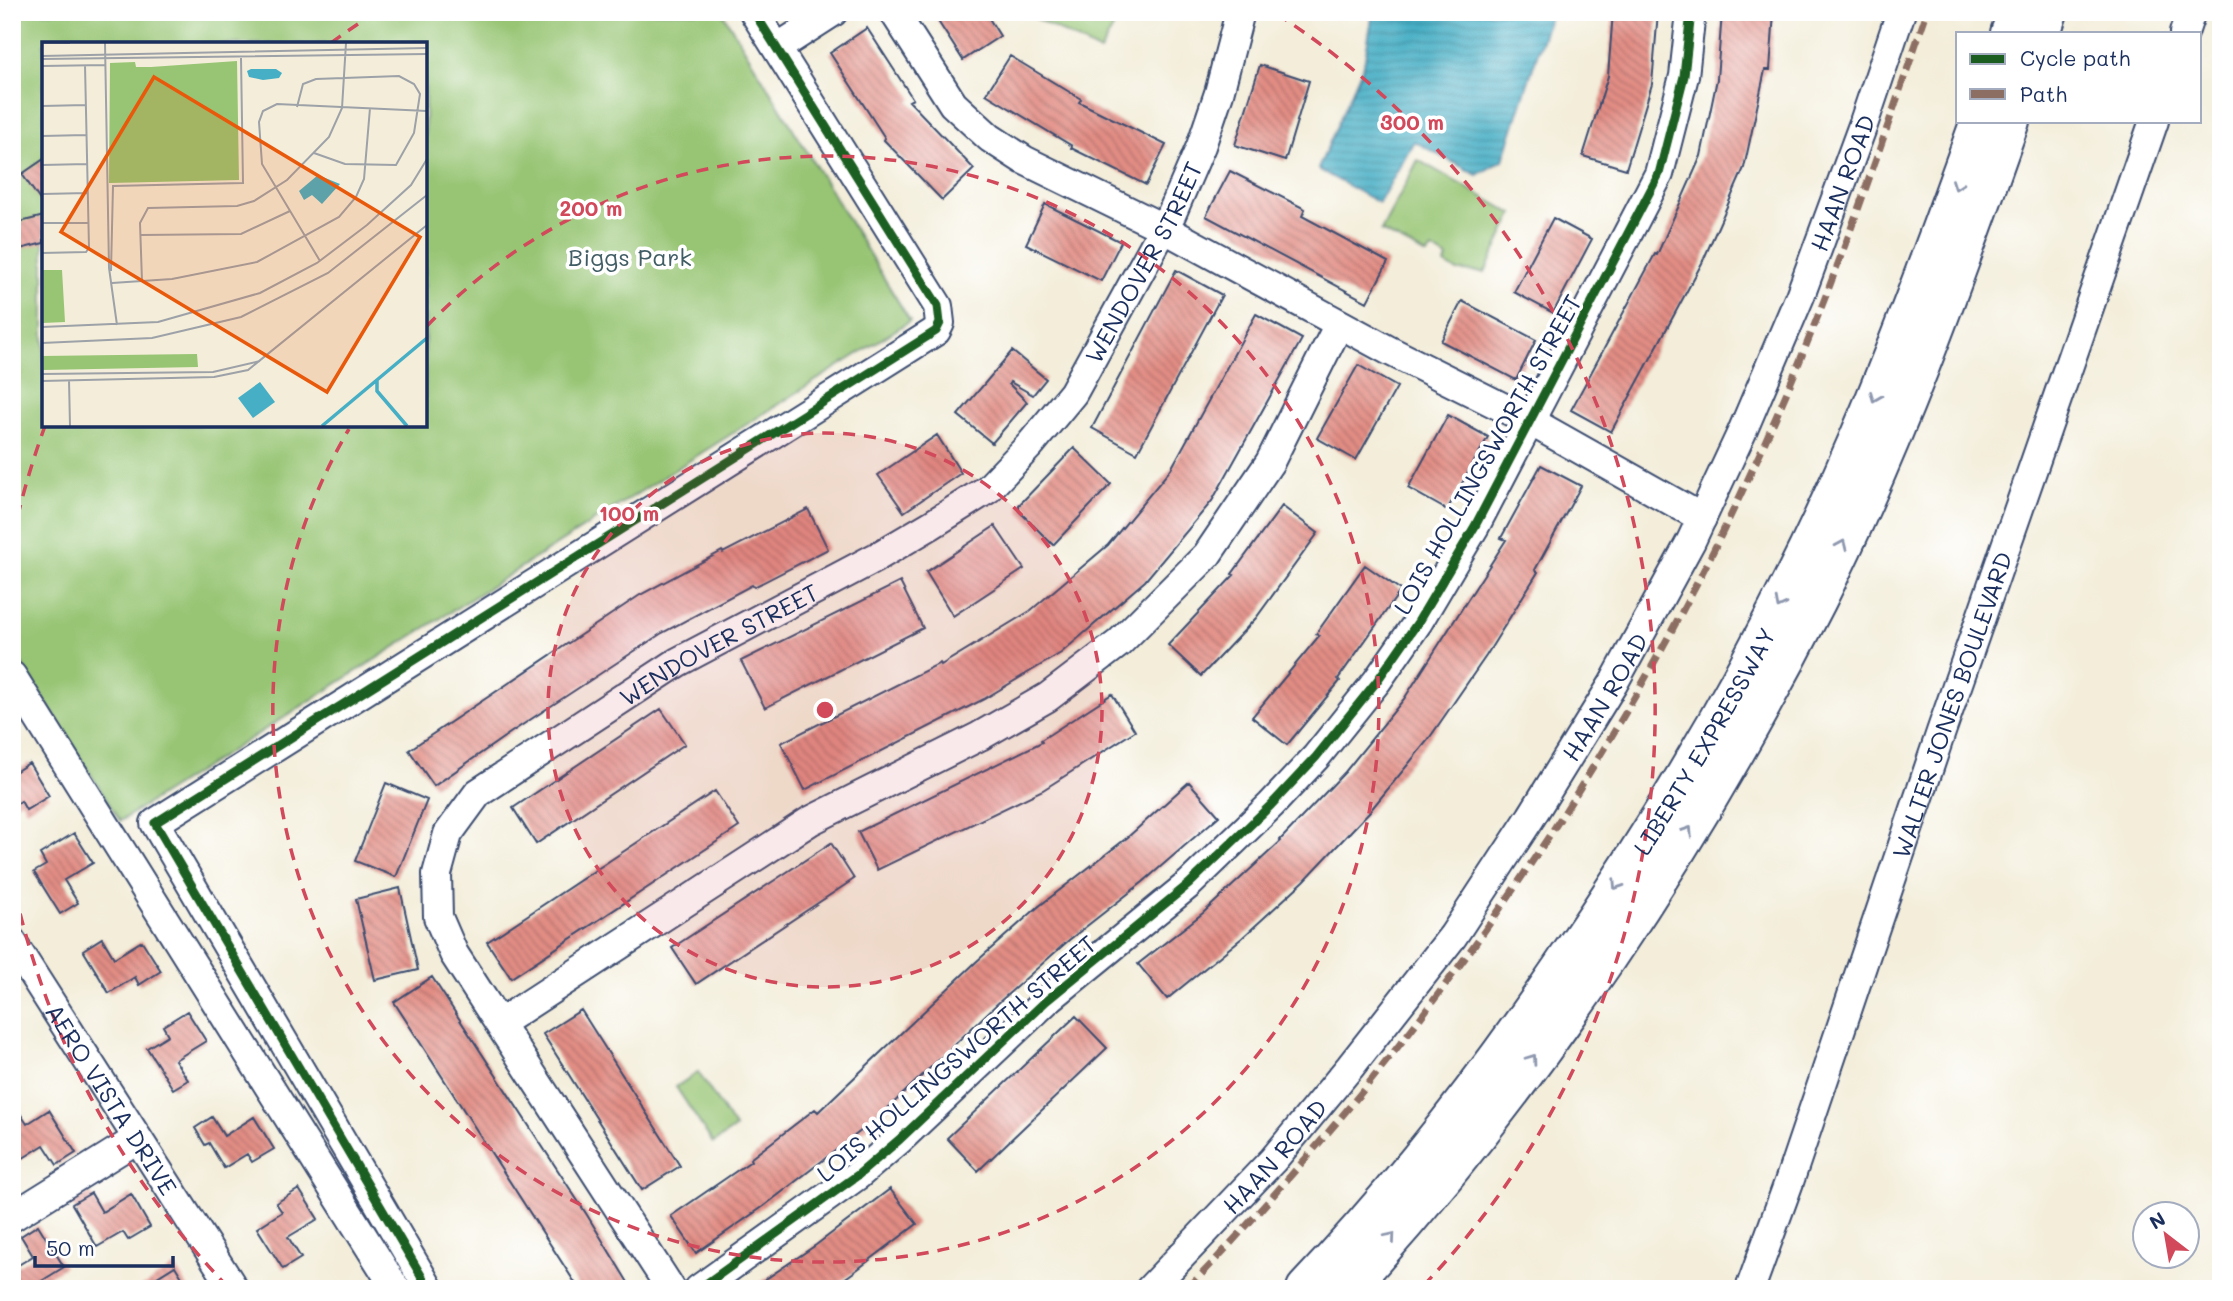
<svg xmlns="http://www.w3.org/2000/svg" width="2233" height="1301" font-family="Mali,sans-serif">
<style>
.park{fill:#97c573;stroke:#597a68;stroke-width:2;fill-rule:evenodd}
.water{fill:url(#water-rules);stroke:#306f92;stroke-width:2}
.building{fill:url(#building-back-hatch)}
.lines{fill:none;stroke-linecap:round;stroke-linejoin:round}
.minor-casing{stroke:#3b4c70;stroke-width:32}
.highway-casing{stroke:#3b4c70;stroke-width:42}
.minor{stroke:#fff;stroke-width:28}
.highway{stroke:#fff;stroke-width:38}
.quiet{stroke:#8d6e63;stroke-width:7;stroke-dasharray:14 7;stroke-linecap:butt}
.cycleway-casing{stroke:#fff;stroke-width:13}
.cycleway{stroke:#1b5e20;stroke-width:9}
.oneway{stroke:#8d97ae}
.ring{fill:none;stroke:#d1495b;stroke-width:3.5;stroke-dasharray:12 9}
.labels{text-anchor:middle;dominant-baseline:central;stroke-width:7;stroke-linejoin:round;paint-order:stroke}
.street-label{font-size:24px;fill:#1b2f5e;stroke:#fff}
.park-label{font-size:24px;fill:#405c64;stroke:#fff}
.inset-river{fill:none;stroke:#46afc5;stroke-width:3.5}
.inset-road{fill:none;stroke:#9da1a8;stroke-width:2}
.view{fill:#e8590c;fill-opacity:0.15;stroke:#e8590c;stroke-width:3.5}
.inset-edge{fill:none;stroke:#1b2f5e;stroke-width:3.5}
.centre{fill:#d1495b;stroke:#fff;stroke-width:3.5}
.ring-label{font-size:21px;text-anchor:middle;font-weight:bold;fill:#d1495b;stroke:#fff;stroke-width:7;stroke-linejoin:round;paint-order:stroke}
</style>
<defs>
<pattern id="water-rules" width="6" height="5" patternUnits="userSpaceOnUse" patternTransform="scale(1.75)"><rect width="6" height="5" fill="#46afc5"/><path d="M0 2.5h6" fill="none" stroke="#3a8fa3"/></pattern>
<pattern id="building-back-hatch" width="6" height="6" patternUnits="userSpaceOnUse" patternTransform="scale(1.75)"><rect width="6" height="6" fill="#e28d84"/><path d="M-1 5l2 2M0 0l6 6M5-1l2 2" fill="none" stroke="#b6746f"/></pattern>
</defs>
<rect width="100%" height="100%" fill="#fff"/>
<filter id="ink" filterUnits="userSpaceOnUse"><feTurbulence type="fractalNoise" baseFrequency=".0143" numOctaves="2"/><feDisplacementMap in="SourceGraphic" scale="14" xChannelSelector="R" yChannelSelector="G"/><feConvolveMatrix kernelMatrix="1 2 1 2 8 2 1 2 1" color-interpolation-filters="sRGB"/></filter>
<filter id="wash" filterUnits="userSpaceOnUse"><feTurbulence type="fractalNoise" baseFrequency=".00686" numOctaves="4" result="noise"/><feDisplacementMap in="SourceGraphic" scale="28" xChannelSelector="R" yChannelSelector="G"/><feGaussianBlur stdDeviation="1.57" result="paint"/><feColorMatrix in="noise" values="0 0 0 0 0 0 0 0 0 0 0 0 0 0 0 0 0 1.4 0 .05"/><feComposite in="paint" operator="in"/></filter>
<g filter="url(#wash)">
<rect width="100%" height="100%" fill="#f3edd9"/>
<!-- park -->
<path class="park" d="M12,12h710l188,309 -790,500 -108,-173zM44,44h381v381h-381z
M1030,12h86l4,3 -20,37 -71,-37z
M1418,160l95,54 -28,58 -28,-1 -12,-7 2,-6 -15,-9 -5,6 -46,-24z
M698,1072l37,56 -22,15 -37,-56z"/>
<!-- water -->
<path class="water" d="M1373,12h178l-48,148 -26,15 -63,-34 -35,62 -61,-34 46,-105z"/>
<g id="blocks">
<!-- building -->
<path class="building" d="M932,12h53l15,24 -37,24z
M1613,12h45l-6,72 -26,85 -43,-13 25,-80z
M1722,12h52l-4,58h-5l-21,98 -42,95 -91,169 -40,-22 84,-156 2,1 44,-99 16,-77z
M867,28l46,71 -4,2 65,68 -32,31 -58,-60 1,-2 -55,-85z
M1010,56l71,43 -2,3 87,43 -20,40 -75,-37 1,-2 -86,-52z
M1260,65l49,16 -24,80 -50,-16z
M44,159v47l-22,-32z
M1230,171l75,38 -3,7 86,46 -21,40 -161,-86z
M1045,204l76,38 -20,39 -75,-37z
M44,216v27l-32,8v-27z
M1553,218l39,21 -39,74 -39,-21z
M1176,270l46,25 -85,158 -45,-25z
M1462,301l74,39 -20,40 -75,-39z
M1256,314l46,25 -90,162 -67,80 -84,72 -77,46 -179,91 -24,-47 159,-80 1,2 89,-54 78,-66 63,-76z
M1012,351l34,28 -13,16 -23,-13 -1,2 18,18 -35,41 -34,-28z
M1358,365l39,22 -41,73 -39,-22z
M1448,415l40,22 -41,73 -39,-22z
M937,435l24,38 -57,39 -26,-37z
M1074,448l37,36 -58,61 -34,-34v-6z
M1541,465l40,21 -46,84 3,2 -52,84 -58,84 -58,71 -66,70 -62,57 -75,61 -29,-35 65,-51 78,-72 -1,-1 65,-68 59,-73 102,-159 -5,-2z
M1282,506l36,27 -62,85 -55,58 -33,-31 66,-70 -2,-1z
M808,509l20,40 -74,38 -2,-2 -90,48 -152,100 -76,53 -25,-36 231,-155 82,-44 1,2z
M995,526l29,43 -71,47 -27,-44z
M1365,565l36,25 -63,89 2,2 -53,64 -35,-28 67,-81 -3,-2z
M900,582l23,46 -158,80 -24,-47z
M1112,694l23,37 -92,59 -166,80 -19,-38 184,-90 -1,-2z
M661,709l24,35 -149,100 -23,-36z
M29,763l20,33 -23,14 -5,-9 -9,6v-33z
M1189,782l30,34 -76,66 -74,58 -72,64 -134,128 -1,-2 -98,76 -68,47 -25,-37 80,-55 -1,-2 65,-50 3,3 158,-150 62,-55 90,-70z
M386,783l41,17 -31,77 -41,-16z
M715,791l24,36 -228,151 -24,-36z
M74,833l19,30 -29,17 14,23 -18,11 -26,-42 12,-7 -6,-11z
M831,843l23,36 -158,105 -24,-36z
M400,888l18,82 -43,10 -19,-81z
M102,938l12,20 28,-17 19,30 -22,14 -4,-8 -26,16 -26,-43z
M432,977l155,238 45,74h-53l-185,-287z
M581,1010l99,156 -38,24 -99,-156z
M187,1011l19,30 -31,19 13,20 -15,9 -26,-41 21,-13 -5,-9z
M1076,1016l31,32 -129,123 -31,-33z
M12,1101l15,23 22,-14 27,43 -19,12 -13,-20 -32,20z
M212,1117l12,19 30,-19 20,32 -22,13 -5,-8 -23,14 -15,-25 -4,2 -10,-17z
M299,1189l19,30 -30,18 13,21 -18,11 -26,-41 25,-16 -6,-9z
M890,1189l27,35 -63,48 -24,17h-79l65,-44z
M91,1193l11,19 29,-18 19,33 -22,13 -5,-8 -26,15 -25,-43z
M38,1225l26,42 -24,15 4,7h-32v-20l21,-13 -12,-20z
M175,1266l14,23h-51z"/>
</g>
</g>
<g filter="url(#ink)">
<use href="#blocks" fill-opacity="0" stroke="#3b4c70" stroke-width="2"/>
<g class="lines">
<defs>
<g id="minor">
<path d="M894,12l59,92 37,34 34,22 139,68 225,122 142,71 172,97"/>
<path d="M2184,33l7,-21"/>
<path d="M777,48l56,-36"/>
<path d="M12,676l384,613"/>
<path id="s1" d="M12,942l222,347"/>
<path d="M500,1023l310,-202 170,-85 68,-39 71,-54 88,-88 63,-93 69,-138"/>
<path d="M12,1217l125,-78"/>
<path d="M429,1289l-274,-466 781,-492 4,-8 -2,-17 -184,-294"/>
<path id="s2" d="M671,1289l-217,-335 -16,-37 -1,-43 11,-40 30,-41 200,-131 197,-104 56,-33 57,-36 42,-44 43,-52 99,-180 29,-67 18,-53 21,-81"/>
<path d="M699,1289l159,-114 42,-36 146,-138 143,-117 82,-79 45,-48 61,-76 41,-59 57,-96 184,-352 25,-98 7,-64"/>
<path id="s3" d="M1150,1289l123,-129 77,-93 103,-131 78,-119 82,-133 78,-143 51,-109 58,-136 63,-171 38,-113"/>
<path id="s4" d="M1750,1289l39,-107 152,-450 213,-611"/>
</g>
<g id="highway">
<path d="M2010,33l8,-21"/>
<path d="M2041,33l7,-21"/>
<path id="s5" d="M1306,1289c94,-99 178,-207 255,-320 115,-166 217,-343 297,-529 45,-105 84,-212 122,-319"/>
<path d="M1346,1289c186,-203 347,-444 471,-689 77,-154 136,-317 193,-479"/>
</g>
</defs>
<!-- minor casing -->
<use href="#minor" class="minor-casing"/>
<!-- highway casing -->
<use href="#highway" class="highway-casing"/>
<!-- minor -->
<use href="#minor" class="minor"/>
<!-- highway -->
<use href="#highway" class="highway"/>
<!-- quiet -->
<path class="quiet" d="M1187,1289c43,-43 81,-88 121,-133 188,-218 348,-466 464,-730 60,-135 107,-275 155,-414"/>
<defs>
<path id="cycleway" d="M429,1289l-274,-466 781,-492 4,-8 -2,-17 -184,-294
M699,1289l159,-114 42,-36 146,-138 143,-117 82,-79 45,-48 61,-76 41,-59 57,-96 184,-352 25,-98 7,-64"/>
</defs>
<!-- cycleway casing -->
<use href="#cycleway" class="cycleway-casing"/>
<!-- cycleway -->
<use href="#cycleway" class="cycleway"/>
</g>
<!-- one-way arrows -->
<defs><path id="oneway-chevron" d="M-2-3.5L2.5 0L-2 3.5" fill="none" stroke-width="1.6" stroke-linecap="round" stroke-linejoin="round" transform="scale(1.75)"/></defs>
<g class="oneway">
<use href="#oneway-chevron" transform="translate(1957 185) rotate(110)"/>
<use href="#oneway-chevron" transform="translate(1875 397) rotate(112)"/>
<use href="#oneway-chevron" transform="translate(1842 545) rotate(-66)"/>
<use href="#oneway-chevron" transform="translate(1780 604) rotate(117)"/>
<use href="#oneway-chevron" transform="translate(1688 831) rotate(-57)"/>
<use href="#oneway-chevron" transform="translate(1617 885) rotate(123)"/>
<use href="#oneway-chevron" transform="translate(1532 1059) rotate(-54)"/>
<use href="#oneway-chevron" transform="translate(1391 1237) rotate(-50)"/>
</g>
</g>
<!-- distance rings -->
<circle cx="825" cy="710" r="277" fill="#d1495b" fill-opacity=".12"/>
<g class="ring">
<circle cx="825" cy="710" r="277"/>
<path d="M427 326A553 553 0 1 1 349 429"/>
<path d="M228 1287A830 830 0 0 1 13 883M13 537A830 830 0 0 1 45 426M331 43A830 830 0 0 1 373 14M1277 14A830 830 0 0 1 1422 1287"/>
</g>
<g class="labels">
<!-- street labels -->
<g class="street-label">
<text stroke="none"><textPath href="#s3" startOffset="1316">HAAN ROAD</textPath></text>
<text stroke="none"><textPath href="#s2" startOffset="1446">WENDOVER STREET</textPath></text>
<text transform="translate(1487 454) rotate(-61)">LOIS HOLLINGSWORTH STREET</text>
<text stroke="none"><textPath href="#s2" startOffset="858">WENDOVER STREET</textPath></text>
<text stroke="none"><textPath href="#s3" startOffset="749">HAAN ROAD</textPath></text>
<text stroke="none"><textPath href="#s4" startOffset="618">WALTER JONES BOULEVARD</textPath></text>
<text stroke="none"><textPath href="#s5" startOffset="679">LIBERTY EXPRESSWAY</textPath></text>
<text transform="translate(956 1058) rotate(-41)">LOIS HOLLINGSWORTH STREET</text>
<text stroke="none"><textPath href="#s1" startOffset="186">AERO VISTA DRIVE</textPath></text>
<text stroke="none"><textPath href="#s3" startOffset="182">HAAN ROAD</textPath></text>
</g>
<!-- park labels -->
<g class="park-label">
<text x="630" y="256">Biggs Park</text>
</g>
</g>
<!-- overview -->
<g transform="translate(42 42)">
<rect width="385" height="385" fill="#f3edd9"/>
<path d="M0,228h20l3,52 -23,1zM155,312l1,13 -156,3v-14z" fill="#97c573"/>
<path d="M195,19l2,119 -130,3 1,-120 25,-1 1,5h15z" fill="#97c573"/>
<path d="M209,27h25l6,4 -3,5 -16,2 -14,-3 -2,-6zM276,133l22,9 -18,20 -10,-9 -8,5 -5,-9zM218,340l15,20 -22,16 -15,-20z" fill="#46afc5"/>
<path class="inset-river" d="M335,338v11l30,35M280,384l105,-88"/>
<path class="inset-road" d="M0,1h28M63,1l4,225 8,57M0,14l385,-8M0,17l385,-5M0,24l64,-1M0,64l44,-1M255,65l6,-23 13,-5 83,-3 15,8 6,10 -6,39 -18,32 -51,-1 -31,-11M0,94l44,-1M0,123l45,-1M0,152l46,-1M0,181h47M98,193l101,-1 49,-23M0,211l44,-1 3,-4 -4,-183M278,219l-58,-97 -3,-42 4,-11 14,-7 150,7M69,229l2,-85 130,-3 -2,-125M100,239l-2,-58 8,-15 89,-2 17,-5 33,-21 42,-43 13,-29 4,-65M70,241l60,-4 85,-17 82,-45 17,-20 8,-18 6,-71M0,285l116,-5 102,-29 57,-30 50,-38 44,-40 16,-26M0,301l110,-5 89,-21 87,-44 99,-78M0,332l171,-2 47,-11M27,338l1,46M0,339l172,-4 34,-7 179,-145"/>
<path class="view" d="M112,35l266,160 -93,155 -266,-160z"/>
<rect width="385" height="385" class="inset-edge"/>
</g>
<circle cx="825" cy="710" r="10" class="centre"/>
<g class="ring-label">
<text x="1412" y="130">300 m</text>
<text x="591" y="216">200 m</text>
<text x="629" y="521">100 m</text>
</g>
<!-- margin -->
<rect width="2233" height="1301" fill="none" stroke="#fff" stroke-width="42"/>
<!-- legend -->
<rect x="1956" y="32" width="245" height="91" fill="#ffffff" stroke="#a4acbf" stroke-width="2"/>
<rect x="1970" y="54" width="35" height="10" fill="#1b5e20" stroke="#a4acbf" stroke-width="2"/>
<text x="2020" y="66" font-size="21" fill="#1b2f5e">Cycle path</text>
<rect x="1970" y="89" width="35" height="10" fill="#8d6e63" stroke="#a4acbf" stroke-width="2"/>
<text x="2020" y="102" font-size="21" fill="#1b2f5e">Path</text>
<!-- north arrow -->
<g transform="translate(2166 1235) rotate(329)"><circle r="33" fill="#ffffff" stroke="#a4acbf" stroke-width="2"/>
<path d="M0-5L12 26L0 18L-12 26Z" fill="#d1495b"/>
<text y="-10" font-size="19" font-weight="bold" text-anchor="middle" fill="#1b2f5e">N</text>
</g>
<!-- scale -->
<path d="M35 1256v10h138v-10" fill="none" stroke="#1b2f5e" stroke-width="3.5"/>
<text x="46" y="1256" font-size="21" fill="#1b2f5e" stroke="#ffffff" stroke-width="5" paint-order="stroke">50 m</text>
</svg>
